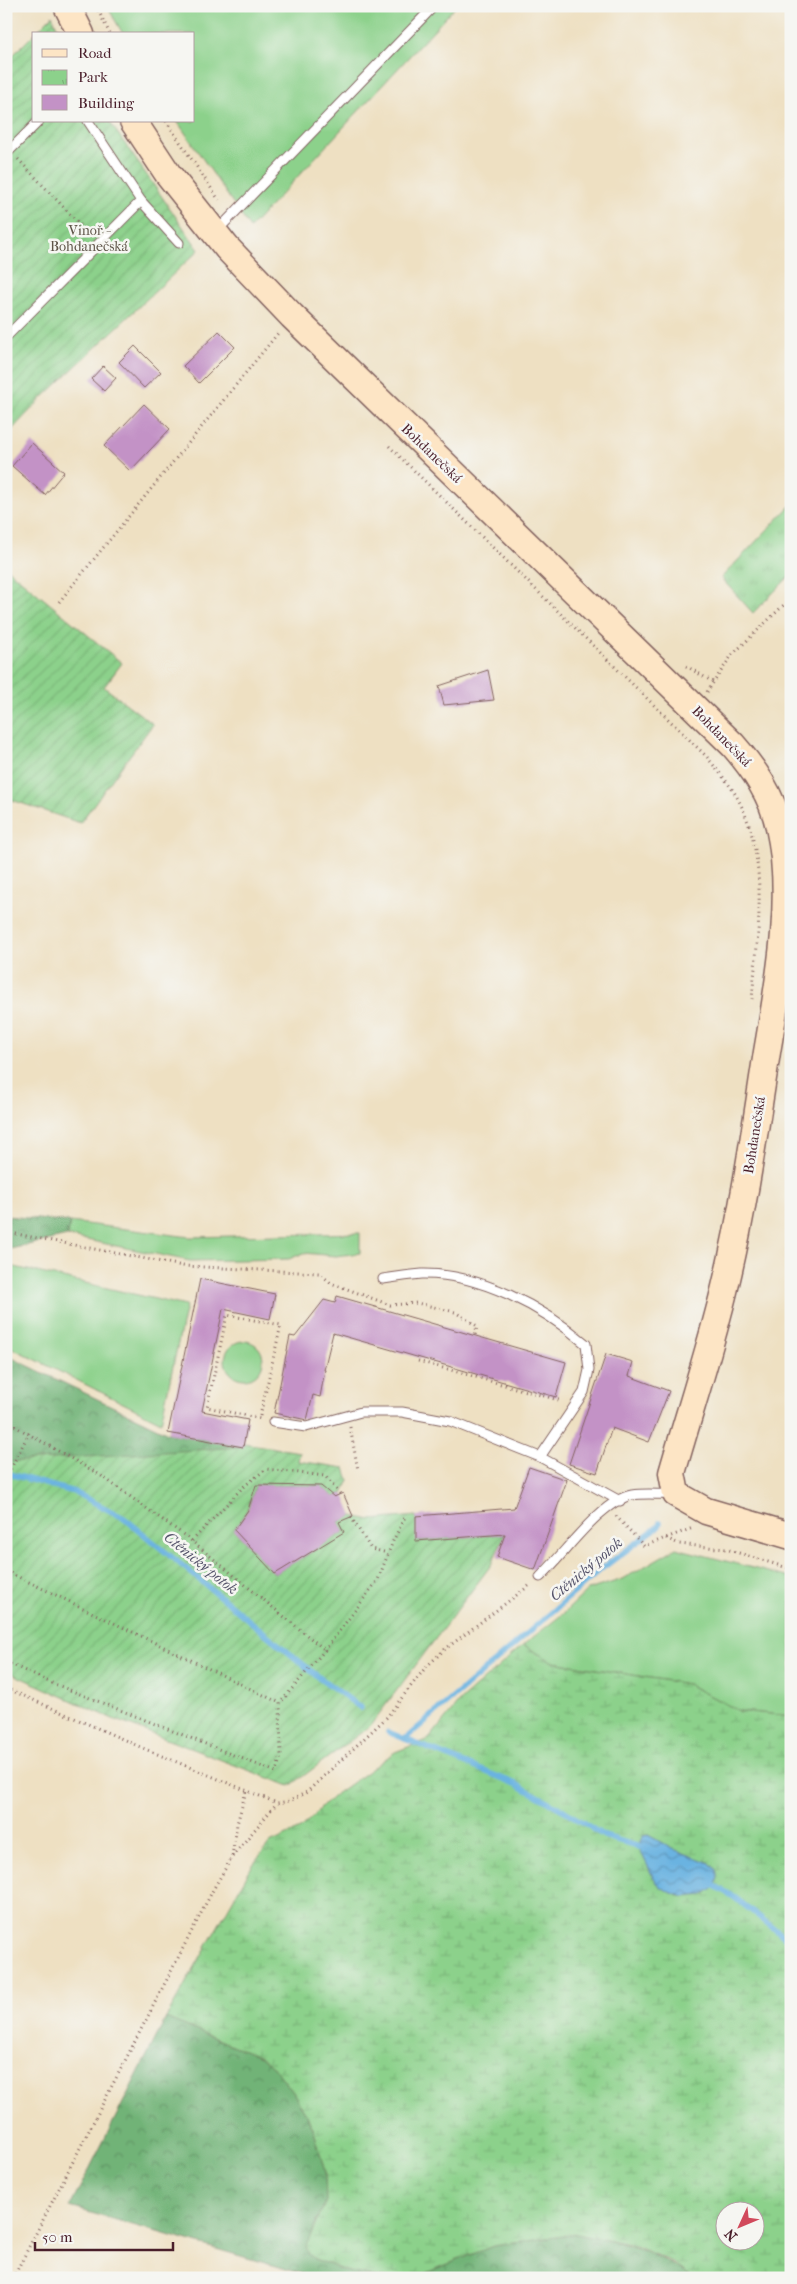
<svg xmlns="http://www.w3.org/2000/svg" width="797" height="2284" font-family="'IM FELL French Canon',serif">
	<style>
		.grass { fill: #8cd18b; stroke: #6b785b }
		.forest { fill: url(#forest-crowns); stroke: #5e6951 }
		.wetland { fill: url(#wetland-marsh); stroke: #6b785b; fill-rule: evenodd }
		.park { fill: url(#park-tufts); stroke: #6b785b }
		.garden { fill: url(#garden-furrows); stroke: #6b785b }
		.water { fill: url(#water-waves); stroke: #5a6986 }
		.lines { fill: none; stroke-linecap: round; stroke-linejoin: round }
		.stream { stroke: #6ab3e1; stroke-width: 5.5 }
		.building { fill: #c392c6 }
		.lane-casing { stroke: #836360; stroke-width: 11 }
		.secondary-casing { stroke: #836360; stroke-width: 29 }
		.path { stroke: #836360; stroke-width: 3; stroke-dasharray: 1 4; stroke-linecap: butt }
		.lane { stroke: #fff; stroke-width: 9 }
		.secondary { stroke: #fde5c5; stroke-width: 26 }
		.labels { text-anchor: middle; stroke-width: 5; stroke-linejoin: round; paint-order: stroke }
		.park-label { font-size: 14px; fill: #5e5448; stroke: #f6f6f2 }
		.street-label { font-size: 14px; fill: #4a1f2b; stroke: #f6f6f2 }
		.water-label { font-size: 15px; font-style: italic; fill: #55536b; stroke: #f6f6f2 }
	</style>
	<defs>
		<pattern id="forest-crowns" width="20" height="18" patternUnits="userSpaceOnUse" patternTransform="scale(1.25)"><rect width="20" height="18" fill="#71b377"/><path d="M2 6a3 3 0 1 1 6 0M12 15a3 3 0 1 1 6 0" fill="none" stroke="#5f9162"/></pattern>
		<pattern id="wetland-marsh" width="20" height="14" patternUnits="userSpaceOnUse" patternTransform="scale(1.25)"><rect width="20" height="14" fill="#8cd18b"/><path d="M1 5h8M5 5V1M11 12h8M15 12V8" fill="none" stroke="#7ab378"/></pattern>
		<pattern id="park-tufts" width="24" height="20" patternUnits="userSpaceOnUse" patternTransform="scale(1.25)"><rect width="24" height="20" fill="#8cd18b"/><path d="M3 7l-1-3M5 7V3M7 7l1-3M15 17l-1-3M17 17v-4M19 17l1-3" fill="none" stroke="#7ab378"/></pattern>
		<pattern id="garden-furrows" width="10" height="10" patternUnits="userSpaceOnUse" patternTransform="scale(1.25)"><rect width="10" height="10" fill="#8cd18b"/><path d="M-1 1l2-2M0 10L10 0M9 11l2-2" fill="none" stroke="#7ab378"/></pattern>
		<pattern id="water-waves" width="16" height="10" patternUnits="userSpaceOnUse" patternTransform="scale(1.25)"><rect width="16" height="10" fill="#6ab3e1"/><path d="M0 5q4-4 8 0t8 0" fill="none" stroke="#5991b7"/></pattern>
	</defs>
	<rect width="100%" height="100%" fill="#f6f6f2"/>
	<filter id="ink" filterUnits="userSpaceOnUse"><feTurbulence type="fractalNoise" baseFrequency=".02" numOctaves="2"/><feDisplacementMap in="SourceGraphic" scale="10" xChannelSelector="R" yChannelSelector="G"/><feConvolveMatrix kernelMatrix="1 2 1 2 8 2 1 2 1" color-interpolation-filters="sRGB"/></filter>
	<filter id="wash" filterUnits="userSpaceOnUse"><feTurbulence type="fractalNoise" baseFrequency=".0096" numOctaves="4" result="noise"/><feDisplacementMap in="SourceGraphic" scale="20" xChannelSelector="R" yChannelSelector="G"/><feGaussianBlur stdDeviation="1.12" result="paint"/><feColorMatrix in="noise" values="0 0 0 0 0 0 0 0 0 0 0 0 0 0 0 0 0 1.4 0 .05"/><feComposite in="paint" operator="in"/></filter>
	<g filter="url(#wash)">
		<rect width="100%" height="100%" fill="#eee0c2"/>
		<g class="grass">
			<path d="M107 6H456L250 228 177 121H194V34H123Z"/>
			<path d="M70 1222 190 1237 360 1233V1253L336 1256 304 1253 289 1259 190 1261 67 1236Z"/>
			<path d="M6 1265 186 1306 161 1422 6 1345Z"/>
			<circle cx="244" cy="1360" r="19"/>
			<path d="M676 1548 791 1578V1716L739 1711 687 1684 553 1662 523 1645 564 1613 588 1590 623 1579Z"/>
		</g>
		<g class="forest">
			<path d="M6 1216 70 1222 67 1236 6 1250Z"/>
			<path d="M6 1355 168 1433 243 1447 229 1493 184 1542 352 1602 6 1486Z"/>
			<path d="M166 2018 261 2057 277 2071 293 2092 313 2127 325 2172 326 2201 317 2222 315 2259 349 2272 380 2278H317L70 2207Z"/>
			<path d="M577 2234C624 2244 653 2249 693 2278H409L423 2274 493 2246Z"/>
		</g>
		<path class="wetland" d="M523 1645 553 1662 687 1684 739 1711 791 1716V2278H693L670 2261 634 2246 577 2234 493 2246 423 2274 409 2278H380L349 2272 315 2259 309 2254 306 2246 326 2201 325 2172 313 2127 293 2092 277 2071 261 2057 166 2018 252 1866 270 1843 300 1829 332 1797 395 1752 429 1739 460 1701ZM724 2212H754V2242H724Z"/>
		<path class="park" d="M791 505V575L753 613 721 578Z"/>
		<g class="garden">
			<path d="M52 15 60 34H34L52 16Z"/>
			<path d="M34 34V121H109L199 250 43 397 6 436V62Z"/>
			<path d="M6 568 122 663 104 687 153 724 80 823 6 798Z"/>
			<path d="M244 1443 300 1452 298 1461 345 1468 349 1480 343 1493 334 1497 321 1486 256 1485 247 1510 234 1530 275 1574 344 1532 339 1522 353 1516 371 1520 416 1516 417 1541 505 1534 491 1565 370 1726 290 1786 113 1719 6 1671V1462L242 1447Z"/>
		</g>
		<path class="water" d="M648 1835 673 1849 710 1863 716 1870 718 1877 716 1886 703 1895 684 1897 669 1892 660 1886 654 1879 640 1850V1841L643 1836Z"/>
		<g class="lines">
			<g class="stream">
				<path d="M6 1473 74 1492 124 1518 316 1675 361 1708"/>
				<path d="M388 1732 405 1739 604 1567 659 1526 660 1522"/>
				<path d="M405 1739 516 1784 565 1811 604 1836 646 1849"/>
				<path d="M710 1883 734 1897 791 1942"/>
			</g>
		</g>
		<g id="blocks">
			<g class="building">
				<path d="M219 331 235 347 199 383 183 366Z"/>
				<path d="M135 346 161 372 144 388 119 362Z"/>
				<path d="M103 366 116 378 104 391 91 379Z"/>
				<path d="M144 404 170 429 130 471 104 446Z"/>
				<path d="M32 443 64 472 45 495 12 466Z"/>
				<path d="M488 670 494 700 444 705 439 686Z"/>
				<path d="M200 1279 275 1294 270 1319 223 1309 202 1411 248 1420 243 1447 168 1433Z"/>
				<path d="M337 1296 566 1362 556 1397 333 1333 324 1370H325L320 1397 313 1395 307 1420 274 1413 290 1336 295 1337 324 1300 335 1303Z"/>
				<path d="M606 1354 633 1362 629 1376 669 1391 649 1442 612 1428 597 1473 569 1464Z"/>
				<path d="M529 1467 567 1480 535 1570 497 1557 505 1534 416 1541V1516L514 1508Z"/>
				<path d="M256 1485 321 1486 334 1497 343 1493 353 1516 339 1522 344 1532 275 1574 234 1530 248 1510Z"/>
			</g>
		</g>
	</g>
	<g filter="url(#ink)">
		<use href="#blocks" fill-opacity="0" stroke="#836360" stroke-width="1"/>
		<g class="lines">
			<defs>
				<g id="lane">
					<path d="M88 121 141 201 179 243"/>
					<path d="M6 154 39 121"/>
					<path d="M217 231 434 6"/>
					<path d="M6 337 141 201"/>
					<path d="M383 1279C396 1277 409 1275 422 1274 479 1273 543 1307 586 1344L589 1370 584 1392 540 1457"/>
					<path d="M273 1422 306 1427 361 1412H402L450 1421 540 1457 620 1501"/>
					<path d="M540 1577C563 1556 600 1501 632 1495 645 1493 661 1495 674 1494"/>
				</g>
				<g id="secondary">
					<path d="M67 6 81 34"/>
					<path d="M133 121 168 174 227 248 292 316 733 745C754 769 772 795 779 827 795 898 779 981 767 1052 755 1129 744 1207 726 1283 711 1347 690 1410 672 1473L676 1494 706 1511 791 1536"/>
				</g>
			</defs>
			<use href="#lane" class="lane-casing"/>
			<use href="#secondary" class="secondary-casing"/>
			<g class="path">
				<path d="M96 6 110 34"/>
				<path d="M166 121 219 200"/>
				<path d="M18 159 89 234"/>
				<path d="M389 446 707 757C717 770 729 783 737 797 770 858 758 932 752 999"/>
				<path d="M59 602 279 332"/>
				<path d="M686 666 713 682"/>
				<path d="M707 692 732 655 791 598"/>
				<path d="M6 1232 183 1266 319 1273 331 1283 390 1305 417 1303 455 1312 477 1326 475 1335"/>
				<path d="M418 1361 562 1401"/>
				<path d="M260 1416 281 1325 227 1315 207 1407 261 1419"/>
				<path d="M6 1421 100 1475 188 1538 325 1650"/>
				<path d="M350 1427 358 1470"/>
				<path d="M6 1478 29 1433"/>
				<path d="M616 1516 644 1546 693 1528"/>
				<path d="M351 1517 371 1549 388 1553"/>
				<path d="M666 1538 679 1544 726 1549 791 1569"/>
				<path d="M192 1541 243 1487 266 1469 325 1476 340 1494"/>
				<path d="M6 1571 280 1703"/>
				<path d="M6 1662 47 1681 276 1772 281 1756 280 1703 325 1650 378 1580 393 1541 405 1517"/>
				<path d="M6 1688 145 1749 277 1803 290 1801 307 1792 386 1718 426 1667 444 1650 530 1585"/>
				<path d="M232 1856 237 1824 246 1791"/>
				<path d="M13 2278 214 1888 232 1857 277 1803"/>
			</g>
			<use href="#lane" class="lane"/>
			<use href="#secondary" class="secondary"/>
		</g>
	</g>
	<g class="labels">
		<g class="park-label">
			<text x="89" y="235">Vinoř -<tspan x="89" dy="16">Bohdanečská</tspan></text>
		</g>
		<g class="street-label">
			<text transform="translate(432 453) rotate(44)" y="5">Bohdanečská</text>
			<text transform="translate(722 736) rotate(46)" y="5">Bohdanečská</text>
			<text transform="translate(754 1135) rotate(-81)" y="5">Bohdanečská</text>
		</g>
		<g class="water-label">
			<text transform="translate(201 1563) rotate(39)" y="5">Ctěnický potok</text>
			<text transform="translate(586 1569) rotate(-40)" y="5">Ctěnický potok</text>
		</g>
	</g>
	<rect width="797" height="2284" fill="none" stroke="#f6f6f2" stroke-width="25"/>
	<rect x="32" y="32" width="162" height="90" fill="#f6f6f2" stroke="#b1a0a2"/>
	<rect x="42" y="49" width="25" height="8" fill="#fde5c5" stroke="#b1a0a2"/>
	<text x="78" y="58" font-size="15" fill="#4a1f2b">Road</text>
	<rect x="42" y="70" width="25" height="15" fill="url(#park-tufts)" stroke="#b1a0a2"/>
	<text x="78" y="82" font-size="15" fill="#4a1f2b">Park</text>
	<rect x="42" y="95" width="25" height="15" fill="#c392c6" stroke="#b1a0a2"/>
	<text x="78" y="108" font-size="15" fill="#4a1f2b">Building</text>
	<g transform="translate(740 2226) rotate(226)"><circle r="24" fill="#f6f6f2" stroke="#b1a0a2"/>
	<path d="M0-4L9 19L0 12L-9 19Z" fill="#d1495b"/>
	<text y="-8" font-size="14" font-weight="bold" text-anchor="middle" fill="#4a1f2b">N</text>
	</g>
	<path d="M35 2242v8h138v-8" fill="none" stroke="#4a1f2b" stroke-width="2.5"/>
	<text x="42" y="2242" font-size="15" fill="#4a1f2b" stroke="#f6f6f2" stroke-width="4" paint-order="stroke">50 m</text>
</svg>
